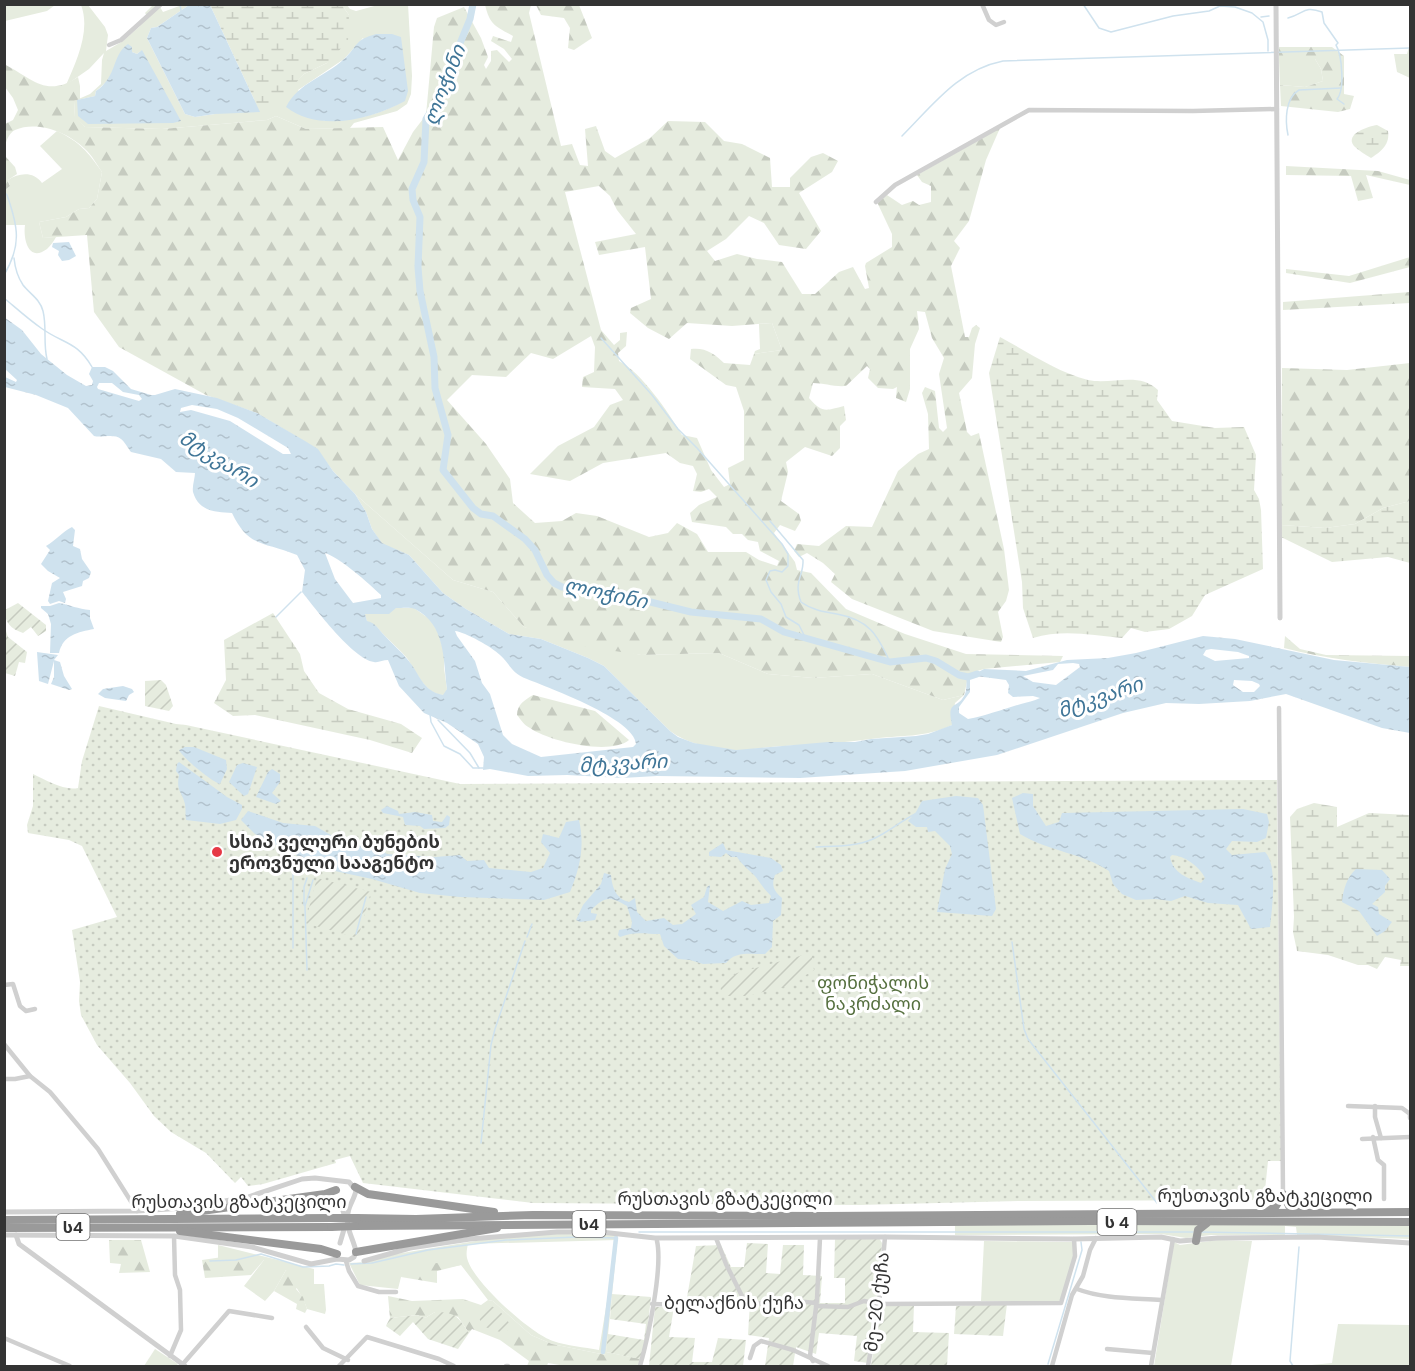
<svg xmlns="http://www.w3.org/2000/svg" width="1415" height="1371" font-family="'DM Sans','Noto Sans Georgian',sans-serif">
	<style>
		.grass { fill: #e6ecdf; fill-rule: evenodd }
		.forest { fill: url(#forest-firs); fill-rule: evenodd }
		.wetland { fill: url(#wetland-marsh) }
		.park { fill: url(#park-dots) }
		.garden { fill: url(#garden-furrows) }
		.water { fill: url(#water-ripples); fill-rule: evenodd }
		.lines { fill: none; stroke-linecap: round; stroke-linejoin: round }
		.stream { stroke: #cfe2ee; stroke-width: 1.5 }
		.canal { stroke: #cfe2ee; stroke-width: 4.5 }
		.river { stroke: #cfe2ee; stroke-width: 7 }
		.minor { stroke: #d0d0d0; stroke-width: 4.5 }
		.tertiary { stroke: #d0d0d0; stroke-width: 5 }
		.motorway { stroke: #9a9a9a; stroke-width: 8 }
		.motorway-bridge { stroke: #9a9a9a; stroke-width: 8 }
		.poi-dot { fill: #e63946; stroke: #fff; stroke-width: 2 }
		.labels { text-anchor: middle; stroke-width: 6; stroke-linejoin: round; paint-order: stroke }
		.shield { fill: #fff; stroke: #707070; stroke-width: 1.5 }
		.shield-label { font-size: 16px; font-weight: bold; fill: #333 }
		.poi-label { font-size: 18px; font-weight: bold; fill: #333; stroke: #fff; text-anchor: start }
		.park-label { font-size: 18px; fill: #56703f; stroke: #fff }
		.street-label { font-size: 18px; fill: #333; stroke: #fff }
		.water-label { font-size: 20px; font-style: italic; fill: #3f7597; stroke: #fff }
	</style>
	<defs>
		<pattern id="forest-firs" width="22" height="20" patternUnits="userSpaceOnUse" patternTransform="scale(1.5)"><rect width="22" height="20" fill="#e6ecdf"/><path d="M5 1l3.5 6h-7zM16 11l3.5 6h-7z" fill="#c6cbc0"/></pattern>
		<pattern id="wetland-marsh" width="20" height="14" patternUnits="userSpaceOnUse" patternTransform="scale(1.5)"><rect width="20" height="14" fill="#e6ecdf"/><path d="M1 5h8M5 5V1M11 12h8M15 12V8" fill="none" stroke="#c6cbc0"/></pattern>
		<pattern id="park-dots" width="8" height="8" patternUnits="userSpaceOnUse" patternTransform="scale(1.5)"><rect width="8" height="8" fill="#e6ecdf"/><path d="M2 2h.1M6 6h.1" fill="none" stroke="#c6cbc0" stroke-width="1.8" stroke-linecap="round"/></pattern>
		<pattern id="garden-furrows" width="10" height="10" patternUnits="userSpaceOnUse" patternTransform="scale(1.5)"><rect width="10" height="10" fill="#e6ecdf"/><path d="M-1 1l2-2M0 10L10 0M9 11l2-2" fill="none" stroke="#c6cbc0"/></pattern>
		<pattern id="water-ripples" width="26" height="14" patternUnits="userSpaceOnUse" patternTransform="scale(1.5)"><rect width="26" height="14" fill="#cfe2ee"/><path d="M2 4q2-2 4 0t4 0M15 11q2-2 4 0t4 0" fill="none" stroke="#b2c2cd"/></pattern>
	</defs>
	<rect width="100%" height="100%" fill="#fff"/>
	<g class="grass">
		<path d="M408 4 412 76 411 94 407 104 397 111 354 123 350 128 306 129 276 116 267 120 162 129 85 127 75 118 74 101 90 94 101 84 102 60 104 53 89 69 66 85C76 62 91 31 81 5H88L105 27 108 35 106 51 123 41 139 27 148 17 145 13 153 5H164L160 7 163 12 182 5H189L157 27 151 28 147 38 185 114 195 117 215 114 293 85 304 74 327 63 349 15 342 5H347L350 9 356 11 378 5ZM363 38 405 100C378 116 354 120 324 121L298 90 344 59ZM142 50 78 116V100L95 96 96 91 110 79 114 70 132 52 137 54Z"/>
		<path d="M4 5 5 4 55 5 47 11 5 21Z"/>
		<path d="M1410 43V78L1397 72 1394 54H1407Z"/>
		<path d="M1279 59H1315L1321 69 1323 81 1305 87 1280 85Z"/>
		<path d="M57 131C80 142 88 152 102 172L97 199 89 208 79 209 66 217 39 222 43 238 56 237C54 241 50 246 47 249 28 263 23 238 25 225H5V190L10 186 8 180C19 173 33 171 42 183L62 169 40 146Z"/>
		<path d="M772 323 782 350 754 354 755 351 760 349 759 324Z"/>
		<path d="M355 494 453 580 493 592 524 627 641 655 719 653 768 674 813 678 872 674 943 700 964 695 955 703 952 725C926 738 899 735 871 739 843 743 814 744 785 746 768 746 751 751 735 750 713 749 687 744 670 731L604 666 588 658 541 639 509 634 466 609 443 593 409 555 382 544 372 529 366 512Z"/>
		<path d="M396 608H414L431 620 438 632 444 652V668L447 689 445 695C424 696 416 669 406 657 399 649 392 643 385 636 379 630 376 624 367 622L365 614Z"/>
		<path d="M1085 1223 1410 1225V1239L1297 1235 1296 1227 1285 1226V1235H1211L1186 1238 1161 1234 955 1235V1225Z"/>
		<path d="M555 1234 618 1235 606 1355 552 1344 531 1335 493 1301 488 1300 461 1265 401 1277 398 1289 360 1285 349 1263 367 1262 396 1254 494 1238ZM617 1240 599 1350C584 1347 567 1346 553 1341 531 1334 472 1281 467 1258 466 1254 467 1248 468 1244Z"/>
		<path d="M1218 1240 1252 1241 1231 1366H1154L1174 1242 1180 1245Z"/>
		<path d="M984 1241 1073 1242 1074 1254 1062 1299 1057 1302 981 1301Z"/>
		<path d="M218 1245 314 1269V1284H324L326 1310 325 1314 307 1309C303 1295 293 1284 286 1270L274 1291 265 1301 244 1286 264 1260 218 1259Z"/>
		<path d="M1338 1324 1410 1325 1409 1366H1301L1332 1363Z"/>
		<path d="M155 1349 178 1364 176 1366H144Z"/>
	</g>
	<g class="forest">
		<path d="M485 5H531L529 13 561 146 572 144 580 165 588 166 585 129 596 126 605 151 615 158 650 138 668 121 705 122 724 141 742 144 770 158 772 187H790V178L811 157 823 153 838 161 832 172 799 193 821 231 806 249 779 245 764 223 749 216 726 239 707 251 715 261 737 254 757 259 782 262 802 294H815L839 272 853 267 865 289 869 288 865 266 866 263 892 247V234L877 202 887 195 902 205 913 201 919 205 931 202V186L922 182 917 175 1000 128 986 160 969 221 954 241 960 248 951 266 965 337H969L972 328 976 325 980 328 975 344 972 378 959 393 967 432 971 436 979 433 1004 549 1009 590 1006 601 998 612 1003 637 1001 642 933 631 852 599 831 582 835 574 823 563 807 553 799 557 794 551 797 544 819 546 846 526 872 527 898 471 918 454 929 449 928 414 922 393 925 387 935 391 939 428 943 432 947 428 939 374 944 358 932 338 925 312 917 311 919 329 910 349V389L906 402 896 398 897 387 893 389 878 388 868 378 870 369 867 366 846 386C834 387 824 383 813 383L809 398C822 413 825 411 844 406L846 420 840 426V448L832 456 805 447 786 462 788 472 781 501 799 514 801 521 795 531 780 525 774 533 795 562 797 570 811 573 846 609 905 634 966 654 1063 656 1060 662 984 669C964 674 969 678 964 695L943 700 872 674 813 678 768 674 719 653 641 655 575 645 524 627 493 592 453 580 355 494 333 471 317 449 257 413 206 395 119 347 94 312 87 235 43 238 39 222 66 217 79 209 89 208 97 199 102 172C97 165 92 155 85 149 69 133 38 120 15 130 9 133 7 140 5 145V124L13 120 18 110 13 98 5 87 4 64C33 79 46 98 78 77L80 86V99L74 101 75 117 85 127 162 129 267 120 276 116 306 129 383 127 398 160 413 132 426 115 434 27 437 18 464 7 481 38 488 57 484 65 486 69 491 61V51L497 50 509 62 512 59 504 49 491 41 493 36 511 42 513 36C495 26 490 25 485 5ZM599 186 610 196 617 210 636 234 595 242 599 255 645 247 651 299 631 308 630 313 648 328 669 339 687 323 732 326 772 323 782 350 754 354 750 365 724 363C715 354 705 347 691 349L690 359 726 385 736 387 744 411V460L728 468 730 484 724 487 711 470 697 438 682 435C669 413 641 372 619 361L618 353 626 346 627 332 620 333V340L614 345 601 330 565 192ZM591 336 595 347 594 372 583 377 582 387 615 389 623 400 610 405 594 427 558 446 530 474 570 481 603 463 666 453 680 463 693 466 697 474 693 491 701 492 709 489 717 497 699 505 690 513 692 522 726 527 733 534H742L748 540 758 542 760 551 779 561 777 566 759 560 746 552H708L697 534 677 523 668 533 649 537 597 516 576 513 562 521 535 523 513 503 510 479 486 444 447 400 472 375 506 377 531 353 553 359Z"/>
		<path d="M536 5H579L592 38 574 50 568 48 570 28 564 18 541 15Z"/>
		<path d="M1279 47H1332L1344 56V94L1354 96 1350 109 1338 112 1281 106 1280 85 1305 87 1323 81 1321 69 1315 59H1279Z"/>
		<path d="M5 156 15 167 17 174 8 180 10 186 5 190Z"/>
		<path d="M1286 166 1378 171 1410 180V185L1366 175 1373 198 1358 201 1351 176 1286 175Z"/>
		<path d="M1410 257V267L1350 283 1286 273V269L1349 276Z"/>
		<path d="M1410 292V303L1283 310V302Z"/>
		<path d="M1410 363V501L1383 508 1355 524 1325 528 1281 525 1282 368 1347 370Z"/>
		<path d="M1285 636 1300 649 1326 655 1410 656V667C1368 663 1325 659 1284 648Z"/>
		<path d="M533 695 595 711 629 740C610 756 548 741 530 728 524 725 521 720 517 715 517 704 525 700 533 695Z"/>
		<path d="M109 1240H141L150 1272 119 1273 121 1264 110 1263Z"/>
		<path d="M243 1254 264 1260 251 1275 205 1278 202 1260Z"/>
		<path d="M437 1263 461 1265 437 1271V1283L401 1277 422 1265Z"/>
		<path d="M286 1270 303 1280 296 1289 303 1297 307 1309 305 1313 296 1309 297 1304 274 1291Z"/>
		<path d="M388 1296 412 1301 463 1299 481 1305 488 1300 493 1301 531 1335 552 1344 606 1355V1352L641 1359 638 1366H565L548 1363 547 1366H527L529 1361 500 1340 472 1329 469 1333 458 1317 435 1312 425 1318 417 1315 390 1318Z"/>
	</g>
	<g class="wetland">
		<path d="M210 5H342L349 15 348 41 327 63 304 74 270 111 260 112Z"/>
		<path d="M1377 125 1388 131C1390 144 1382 151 1371 158 1366 155 1358 150 1354 146 1344 134 1369 126 1377 125Z"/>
		<path d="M1000 337C1028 352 1057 372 1088 380 1112 385 1139 371 1158 390L1157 400 1172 421 1215 428 1244 427 1256 455 1254 490 1259 499 1261 510 1263 569 1205 595 1192 616 1169 629 1145 632 1131 628 1122 638C1092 635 1062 629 1033 638L1023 608 1022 582 989 373Z"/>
		<path d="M1410 501V563L1388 557 1332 562 1281 537V525L1325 528 1355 524 1383 508Z"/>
		<path d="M273 613 300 654 304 671 319 693 348 709 401 724 422 738 412 753 370 740 255 715 233 716 214 703 226 680 224 640Z"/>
		<path d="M1314 803 1337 807V827L1369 813 1410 815V966H1400L1401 960 1385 957 1377 969 1368 965H1358L1328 955 1297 951 1293 932 1294 917 1290 817 1297 809Z"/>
	</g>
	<path class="park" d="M99 706 176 724 186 725 460 784 1277 780 1281 1161H1268L1264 1200 1021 1201 859 1205 533 1203 363 1183 350 1156 335 1160 336 1163 263 1184 248 1186 241 1177 235 1183 206 1153 171 1132 154 1116 130 1083 97 1045 81 1015 79 1001 80 982 72 930 117 917 82 846 69 840 28 833 27 825 33 806V774C46 780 64 791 78 788L82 761Z"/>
	<g class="garden">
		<path d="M18 603 46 625V631L38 636 31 627 23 633C11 629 4 622 5 610Z"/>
		<path d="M4 625 8 637 27 652 25 663 19 662 15 676 5 673Z"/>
		<path d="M161 680 166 685 173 706 169 711 145 706V681Z"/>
		<path d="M317 878 371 892 358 938 305 923Z"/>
		<path d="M811 953 814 970 788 986 746 996H722L720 985 737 973Z"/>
		<path d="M879 1238 882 1243 878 1306 868 1363 854 1361 857 1336 819 1333 816 1354 796 1347 793 1366H765L769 1338 748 1335 750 1302 686 1303 696 1246 721 1245 731 1267H744L747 1243 768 1244 766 1273 780 1274 783 1245H804L803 1275 822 1276 820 1303H845V1278H834L835 1239Z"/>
		<path d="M612 1294 651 1297 644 1360 606 1352 608 1334 644 1340 646 1324 610 1319Z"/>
		<path d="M1007 1304 1003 1336 954 1334 956 1306Z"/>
		<path d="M486 1305C498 1306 503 1315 510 1324L509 1330 503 1333 482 1326C478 1316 478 1312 486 1305Z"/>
		<path d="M880 1305H914L913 1332 949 1333 947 1366H871Z"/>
		<path d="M655 1307H674L669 1337 695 1338 692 1362H712L718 1338 746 1340 743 1366H649Z"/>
		<path d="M435 1312C456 1312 458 1317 469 1333L458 1349 428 1339 413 1322 400 1336 386 1326 390 1318 417 1315 425 1318Z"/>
	</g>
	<g class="water">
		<path d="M189 5H210L260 112 215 114 195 117 185 114 147 38 151 28 157 27Z"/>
		<path d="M376 34H392L401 37 408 91 405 101C372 119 319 133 286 107 299 82 325 77 344 59 358 46 354 40 376 34Z"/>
		<path d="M128 44 132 47V52L137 54 142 50 181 121 173 123 88 124 78 116 77 100 95 96 96 91C118 76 111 56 128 44Z"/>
		<path d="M69 242 76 256 69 260 62 261 58 255 59 251 52 247 53 243Z"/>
		<path d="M4 317 22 330 41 354 67 375 86 386 92 385 93 381 89 374 92 367H105L113 371 131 389 151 395H155L175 389 217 398 257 413 305 441 318 449 333 471 355 494 366 512 372 529 382 543 409 555 443 593 466 609 509 634 541 639 588 658 604 666 670 731 678 737 694 743 736 750 828 742H855L871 739 916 736 928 734 952 725C946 699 958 710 965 694 967 690 966 682 967 678L984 669 1026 671 1067 660 1108 658 1136 653 1203 636 1235 639 1334 660 1410 667V733L1382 728 1286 694 1250 701 1199 704 1166 703 1123 713 997 755 905 771 800 778 657 776 622 778 567 775 528 776 490 769 483 770 484 757 478 744 447 723 424 713 399 686 388 660C383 660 378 663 374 662 353 659 315 608 302 592L305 570 297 555C265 541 249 549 232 513 216 512 199 512 193 492 192 486 195 478 195 473L176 472 161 459 131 452C128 448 124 441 121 439 114 433 102 438 94 436L68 408 36 395 5 387V377L16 382 17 380 5 369ZM99 383H112L123 392 139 395 142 399 139 401 98 389 97 387ZM192 405 217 409 238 418 288 448 291 454H283L230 421 191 410 180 412 181 408ZM325 553C342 559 367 582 381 595V598L353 603 335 579ZM396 608C402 608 411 607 415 609 446 625 443 659 447 689L443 695C422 691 420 674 408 660 401 651 392 644 385 636 379 630 376 623 367 621L365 614H389ZM455 631C465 632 492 647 500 655 511 665 511 673 527 679 549 688 635 719 636 744L633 747 541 757 512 744 503 735 490 694 482 683 475 661 457 636ZM1211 649 1238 652 1249 656V658L1215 661 1203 655 1206 650ZM1073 663 1079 664 1080 667 1056 685 1033 682 1023 676 1053 670 1058 664ZM976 676 1006 680 1009 685 1008 693 1013 697 1033 696 1040 698C1034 701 1027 702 1021 704 1003 709 986 716 968 719L959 713V707L970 692V679ZM1234 680 1252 681 1259 684 1260 686 1254 692H1243L1233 685Z"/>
		<path d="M72 527 75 530 73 546 80 549 82 559 91 572 89 578 83 581 82 586 63 592 66 599 65 603 59 601 50 604 48 601 52 583 60 578 48 571 41 564 50 550 46 546C56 540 62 532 72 527Z"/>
		<path d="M59 603C70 605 78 609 90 610V618L94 629C78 632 63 635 59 653H50L51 624 48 614 41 608V606H50Z"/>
		<path d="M37 652 58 655 54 660 60 662 64 676 72 689 69 690 51 684 54 677V661L48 684 39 681Z"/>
		<path d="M123 686 132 689 134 692 129 695 126 701 105 698 98 694 103 689Z"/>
		<path d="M185 747H194L226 760 227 769 220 784C212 782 183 758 179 750Z"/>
		<path d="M179 762 227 797 242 805V809L236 820 220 824 186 820C185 815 186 809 185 804 182 791 176 792 179 775L176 771 177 764Z"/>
		<path d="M243 763 257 767 248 794 244 796 229 782 237 765Z"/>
		<path d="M272 769 280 774V782L272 793 281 801 276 804 256 797 268 772Z"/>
		<path d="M1023 793 1033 794V806L1046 826 1059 822 1062 813 1243 809 1267 814 1269 822 1266 838 1257 842 1232 841 1226 849 1232 855 1265 852C1278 865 1272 909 1270 927L1251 929 1238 905 1208 903 1185 896 1171 901 1155 899 1136 900 1122 894 1113 884 1109 871C1082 853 1048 851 1020 834L1012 798ZM1172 855C1185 856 1199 866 1205 878L1201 883C1187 878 1173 873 1170 857Z"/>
		<path d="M956 796 978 798 983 805 996 909 992 916 937 912 945 869 952 854 950 846 935 831 928 832 927 827H916L908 821 916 812 922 801Z"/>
		<path d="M387 806 398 811 399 814 415 812 432 815 433 821 442 822 447 815 450 817 449 825 445 828 424 829 420 826 405 825 403 817 383 813 381 810Z"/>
		<path d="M248 811 283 823 315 826 343 842 358 841 379 848 387 854 435 857 460 855 467 861 484 860 489 868 531 872 543 868 550 853 541 842 543 834 559 838 566 822 579 820C585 846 580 868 570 892L544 900 460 897 420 893 372 879 321 868 255 834 241 820Z"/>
		<path d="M723 843 726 850 771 858 781 865 783 871 775 875C771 886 774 891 782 898L781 915 773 921 772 947 765 954C750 954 735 951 726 963L703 964 690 960 678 959 664 946 660 934C645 934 635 931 620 937L618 935 619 930 631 928 632 922 627 906C610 896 605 896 591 910V913L597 914 595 920 580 922 576 920 583 905 601 884 604 873 611 875C612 887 616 899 629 902L635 898 637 912 646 921 664 918 673 925 682 924 696 914 691 905 704 897 707 887 710 885 708 902 723 911 742 901 751 905 769 903 771 896C766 891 762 886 758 880 752 871 743 867 737 857H731L726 853 721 857 709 856V852Z"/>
		<path d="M1356 869 1382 870 1390 879 1385 886V892L1372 904 1378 907 1379 914 1392 922 1385 931 1377 936 1359 911 1342 902C1343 890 1347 877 1356 869Z"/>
	</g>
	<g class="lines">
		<g class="stream">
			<path d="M180 4 181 11"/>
			<path d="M1083 4 1099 28 1111 32 1173 16 1209 11 1220 6 1235 7 1252 13 1263 22 1268 40V51"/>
			<path d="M1261 17 1269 16"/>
			<path d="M1288 18C1304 14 1304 5 1322 12L1324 23 1338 43 1336 45C1342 55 1345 90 1337 99L1344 104"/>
			<path d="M1288 135C1285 121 1285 98 1299 90L1341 88"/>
			<path d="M902 136C933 105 958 70 1003 61L1410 48"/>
			<path d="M4 192 7 195C18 226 22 245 4 275"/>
			<path d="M14 258C15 268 17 276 23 285 30 294 40 299 43 311 47 327 43 343 47 359"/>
			<path d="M4 298C16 308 28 319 41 328 63 344 77 341 92 367"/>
			<path d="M601 338 652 395 678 429 697 448 782 544 788 554V566L782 572 775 570 770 571 766 580 771 592 781 604 786 617 799 625 805 637"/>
			<path d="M770 521 803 560C804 576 793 581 801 602 812 610 824 612 837 614 869 620 877 634 890 662"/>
			<path d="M276 617 301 592"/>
			<path d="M430 714 431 722 444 746 460 754 473 768H483"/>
			<path d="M438 720 470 753 479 768"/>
			<path d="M816 847C835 846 855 847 873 839 887 833 901 821 915 814"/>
			<path d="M293 871V948"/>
			<path d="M304 905V887L307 878"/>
			<path d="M356 934 366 897"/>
			<path d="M527 937 532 924"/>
			<path d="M1012 942 1024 1029 1028 1039 1157 1203"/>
			<path d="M307 970 305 906 313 880"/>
			<path d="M481 1143 491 1045 495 1029 525 941"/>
			<path d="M639 1232H1193"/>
			<path d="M1201 1232 1410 1236"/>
			<path d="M582 1237 616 1238"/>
			<path d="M210 1261 236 1260 261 1254 303 1267 329 1266 336 1264 344 1265"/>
			<path d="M351 1264 372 1263 428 1250 506 1240 577 1237"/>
			<path d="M1048 1364 1082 1250 1081 1242"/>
			<path d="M1293 1366 1290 1361 1299 1247"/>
		</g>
		<path class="canal" d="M603 1352 616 1238"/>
		<path class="river" d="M473 4 470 19 454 58 450 80 426 119 424 162 412 189 413 200 420 217 418 267 420 291 434 357 435 388 448 435 443 470 473 508 481 514 493 516 525 539 535 550 547 575 554 583 562 587 587 589 614 598 630 597 691 612 761 619 784 632 890 662 926 658 936 661 959 675 968 677 977 674"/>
		<g class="minor">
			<path d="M982 4 989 20 996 25 1004 22"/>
			<path d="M109 45 121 40 161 4"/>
			<path d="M876 202 895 185 1029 110 1193 111 1277 109"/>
			<path d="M1279 708 1283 1194"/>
			<path d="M4 985 13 984 20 1006 26 1011 35 1009"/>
			<path d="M4 1044 30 1076 50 1092 98 1149 137 1211"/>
			<path d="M4 1079H15L30 1076"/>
			<path d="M1348 1106 1402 1108 1410 1114V1118"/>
			<path d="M1375 1106V1117L1381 1138"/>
			<path d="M1373 1137 1378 1160 1384 1165V1199"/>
			<path d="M1362 1139 1410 1137"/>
			<path d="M716 1238 726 1264 746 1304"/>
			<path d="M346 1261 349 1271 358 1286 379 1292H396"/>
			<path d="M1077 1289C1103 1299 1133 1298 1161 1300"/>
			<path d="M652 1304 720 1306 795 1301 816 1303"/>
			<path d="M816 1306 848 1307 864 1301 879 1304 1061 1303 1075 1256 1074 1239"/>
			<path d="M306 1327 323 1348 348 1360"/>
			<path d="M4 1338 70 1366"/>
			<path d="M1107 1349 1153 1353"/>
			<path d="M170 1356 181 1330 180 1290 175 1275 174 1236"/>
			<path d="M750 1358 754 1346 761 1341 793 1350 828 1366"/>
			<path d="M813 1361 810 1356 817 1299 820 1238"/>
			<path d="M182 1365 229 1311 272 1318"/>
			<path d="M339 1366 367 1337 439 1359 454 1366"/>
			<path d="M506 1366H508"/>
			<path d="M640 1366C648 1338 663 1268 657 1241"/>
			<path d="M868 1366 879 1304 885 1237"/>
			<path d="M1052 1366 1072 1295 1083 1276 1090 1250 1096 1238"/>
			<path d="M1151 1366 1173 1239"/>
		</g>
		<g class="tertiary">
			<path d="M1276 4 1280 618"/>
			<path d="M339 1199 345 1217"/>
			<path d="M4 1212 137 1211 184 1208 248 1197 302 1179 315 1178 349 1182 356 1190C355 1198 349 1205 348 1213 345 1229 354 1239 356 1252L354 1257 349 1260 337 1259 311 1264 252 1247 174 1236 4 1235"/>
			<path d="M16 1235 19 1244 185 1366"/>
			<path d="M340 1243 345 1226"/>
			<path d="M364 1261 410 1248 470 1239 557 1232H601L655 1238 885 1237 1074 1239 1161 1237 1180 1241 1218 1238 1317 1237 1410 1243"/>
		</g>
		<g class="motorway">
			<path d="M355 1187 368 1194 494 1212"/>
			<path d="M1267 1212 1276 1206 1283 1194 1289 1206 1298 1212"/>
			<path d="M180 1214 325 1194 336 1190"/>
			<path d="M357 1218 416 1219 533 1215 824 1216 1410 1212"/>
			<path d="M4 1220 332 1218"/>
			<path d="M355 1226 1091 1221 1410 1222"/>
			<path d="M4 1228 331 1227"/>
			<path d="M180 1231 321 1249 337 1254"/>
			<path d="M1196 1241 1198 1230 1207 1223"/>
			<path d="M356 1252 497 1228"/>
		</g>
		<g class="motorway-bridge">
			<path d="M332 1218H357"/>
			<path d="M331 1227 355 1226"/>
		</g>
	</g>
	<circle class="poi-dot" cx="217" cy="852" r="6"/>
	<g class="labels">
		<g class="shield">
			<rect x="1097.5" y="1209" width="39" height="26" rx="4.5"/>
			<rect x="572.5" y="1211" width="33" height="26" rx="4.5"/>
			<rect x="56.5" y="1214" width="33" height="26" rx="4.5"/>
		</g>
		<g class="shield-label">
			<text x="1117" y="1228">ს 4</text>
			<text x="589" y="1230">ს4</text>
			<text x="73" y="1233">ს4</text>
		</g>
		<g class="poi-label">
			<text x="229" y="848">სსიპ ველური ბუნების<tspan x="229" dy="21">ეროვნული სააგენტო</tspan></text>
		</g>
		<g class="park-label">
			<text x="873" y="989">ფონიჭალის<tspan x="873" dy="21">ნაკრძალი</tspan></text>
		</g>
		<g class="street-label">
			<text x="1265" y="1202">რუსთავის გზატკეცილი</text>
			<text x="725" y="1205">რუსთავის გზატკეცილი</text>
			<text x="239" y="1208">რუსთავის გზატკეცილი</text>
			<text transform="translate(877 1302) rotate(-83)" y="6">მე-20 ქუჩა</text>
			<text x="734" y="1309">ბელაქნის ქუჩა</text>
		</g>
		<g class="water-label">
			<text transform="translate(444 85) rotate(-69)" y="7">ლოჭინი</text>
			<text transform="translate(219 459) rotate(32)" y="7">მტკვარი</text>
			<text transform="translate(606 593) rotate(12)" y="7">ლოჭინი</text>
			<text transform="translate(1100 697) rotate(-19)" y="7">მტკვარი</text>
			<text transform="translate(623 763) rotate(-3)" y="7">მტკვარი</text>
		</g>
	</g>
	<rect width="1415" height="1371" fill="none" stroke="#333333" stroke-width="12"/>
</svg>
